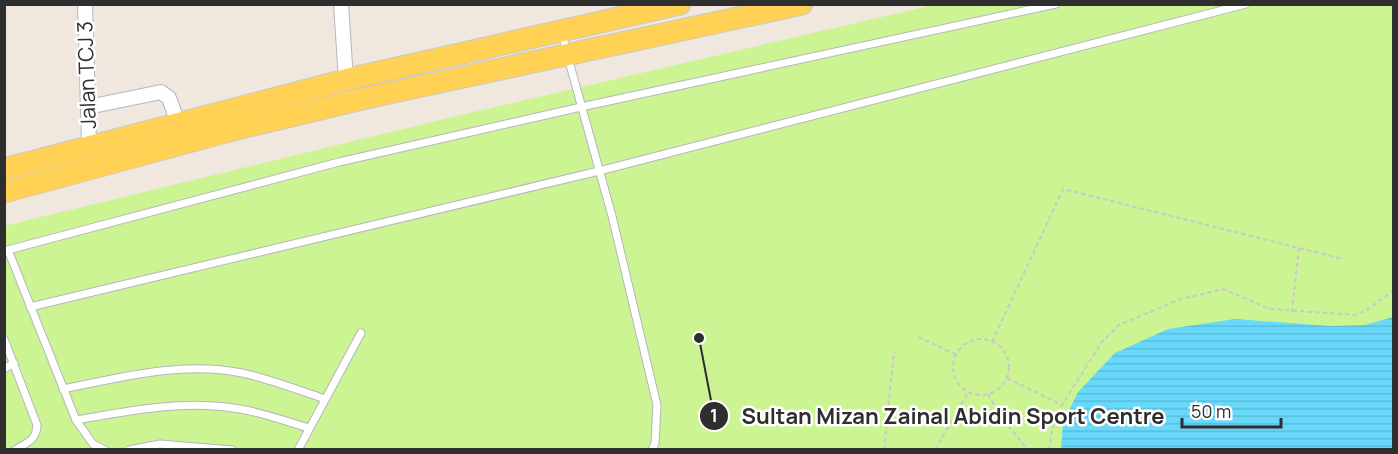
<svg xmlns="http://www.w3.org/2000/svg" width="1398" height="454" font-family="Manrope,sans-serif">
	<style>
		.pitch { fill: #cdf492 }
		.water { fill: url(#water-rules) }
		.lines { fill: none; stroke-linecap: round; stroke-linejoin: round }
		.lane-casing { stroke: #b3b6c2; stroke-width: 9 }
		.street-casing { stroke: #b3b6c2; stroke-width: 16 }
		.primary-casing { stroke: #c9c9c9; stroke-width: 23 }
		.path { stroke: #c9c9c9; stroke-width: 2; stroke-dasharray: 4.5 3; stroke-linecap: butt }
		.lane { stroke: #fff; stroke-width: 7 }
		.street { stroke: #fff; stroke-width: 14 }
		.primary { stroke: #ffd255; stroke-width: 21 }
		.labels { text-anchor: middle; stroke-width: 5; stroke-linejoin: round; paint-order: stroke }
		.street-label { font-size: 21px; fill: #2e2e2e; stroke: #fff }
		.leader { fill: none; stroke: #2e2e2e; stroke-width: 2 }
		.callout-dot { fill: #2e2e2e; stroke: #fff; stroke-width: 2 }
		.mark-label { font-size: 18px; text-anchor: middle; font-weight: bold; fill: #fff }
		.callout-label { font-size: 22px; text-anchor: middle; font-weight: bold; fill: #2e2e2e; stroke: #fff; stroke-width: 5; stroke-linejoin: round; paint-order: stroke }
	</style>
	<defs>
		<pattern id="water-rules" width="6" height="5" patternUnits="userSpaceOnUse" patternTransform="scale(1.5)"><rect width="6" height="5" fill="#69d9fb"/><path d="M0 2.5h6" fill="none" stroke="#5bbbd7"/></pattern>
	</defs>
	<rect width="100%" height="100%" fill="#f0e8df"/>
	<path class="pitch" d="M933 5H1393V449H5L4 226 444 119Z"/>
	<path class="water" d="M1393 317V449H1061L1063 423 1078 392 1115 353 1168 329 1235 319 1329 326 1365 325Z"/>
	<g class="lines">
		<defs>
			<g id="lane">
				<path d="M562 33 567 54 612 216 657 405 655 443 652 450"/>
				<path d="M8 250 76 420 93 444 105 450"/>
				<path d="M4 251 339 162 581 107 1056 4"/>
				<path d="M30 307 599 171 1246 4"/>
				<path d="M4 339 37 425C37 440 26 443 15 450"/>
				<path d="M4 369 14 363"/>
				<path d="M63 389C122 377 181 361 242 373 270 379 298 390 325 399"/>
				<path d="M76 420C128 411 181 400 233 408 259 411 284 421 309 428"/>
				<path d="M129 450 160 444 232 450"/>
				<path d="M298 450 361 333"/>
			</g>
			<g id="street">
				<path d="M85 4 89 145"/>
				<path d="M341 4 346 80"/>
				<path d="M88 107 161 92 169 98 178 123"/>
			</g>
			<g id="primary">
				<path d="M4 169 357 77 680 4"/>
				<path d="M4 192 233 130 366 98 802 4"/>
			</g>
		</defs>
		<use href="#lane" class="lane-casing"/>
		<use href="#street" class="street-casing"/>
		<use href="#primary" class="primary-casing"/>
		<g class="path">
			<path d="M1292 312 1299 247"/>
			<path d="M918 337 957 355"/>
			<circle cx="981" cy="367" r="28"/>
			<path d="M992 342 1063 189 1343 259"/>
			<path d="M1007 378 1062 405"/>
			<path d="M988 394 999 414 1028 450"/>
			<path d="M884 450 894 351"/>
			<path d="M935 450 968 393"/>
			<path d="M1049 450 1053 426 1062 405 1102 342 1119 325 1181 299 1223 289 1270 309 1355 315 1367 310 1394 290"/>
		</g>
		<use href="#lane" class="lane"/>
		<use href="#street" class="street"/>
		<use href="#primary" class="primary"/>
	</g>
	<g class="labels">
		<g class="street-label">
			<text transform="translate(87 75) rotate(-92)" y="7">Jalan TCJ 3</text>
		</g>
	</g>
	<path class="leader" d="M699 338L714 416"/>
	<g class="callout-dot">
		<circle cx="699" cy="338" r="6"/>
		<circle cx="714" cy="416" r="15"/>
	</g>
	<g class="mark-label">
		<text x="714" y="422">1</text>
	</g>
	<g class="callout-label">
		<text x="953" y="424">Sultan Mizan Zainal Abidin Sport Centre</text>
	</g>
	<rect width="1398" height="454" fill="none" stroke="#2e2e2e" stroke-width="12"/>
	<path d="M1182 418v9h99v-9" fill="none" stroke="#2e2e2e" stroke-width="3"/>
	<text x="1191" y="418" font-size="18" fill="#2e2e2e" stroke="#ffffff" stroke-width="4.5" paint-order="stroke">50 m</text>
</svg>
